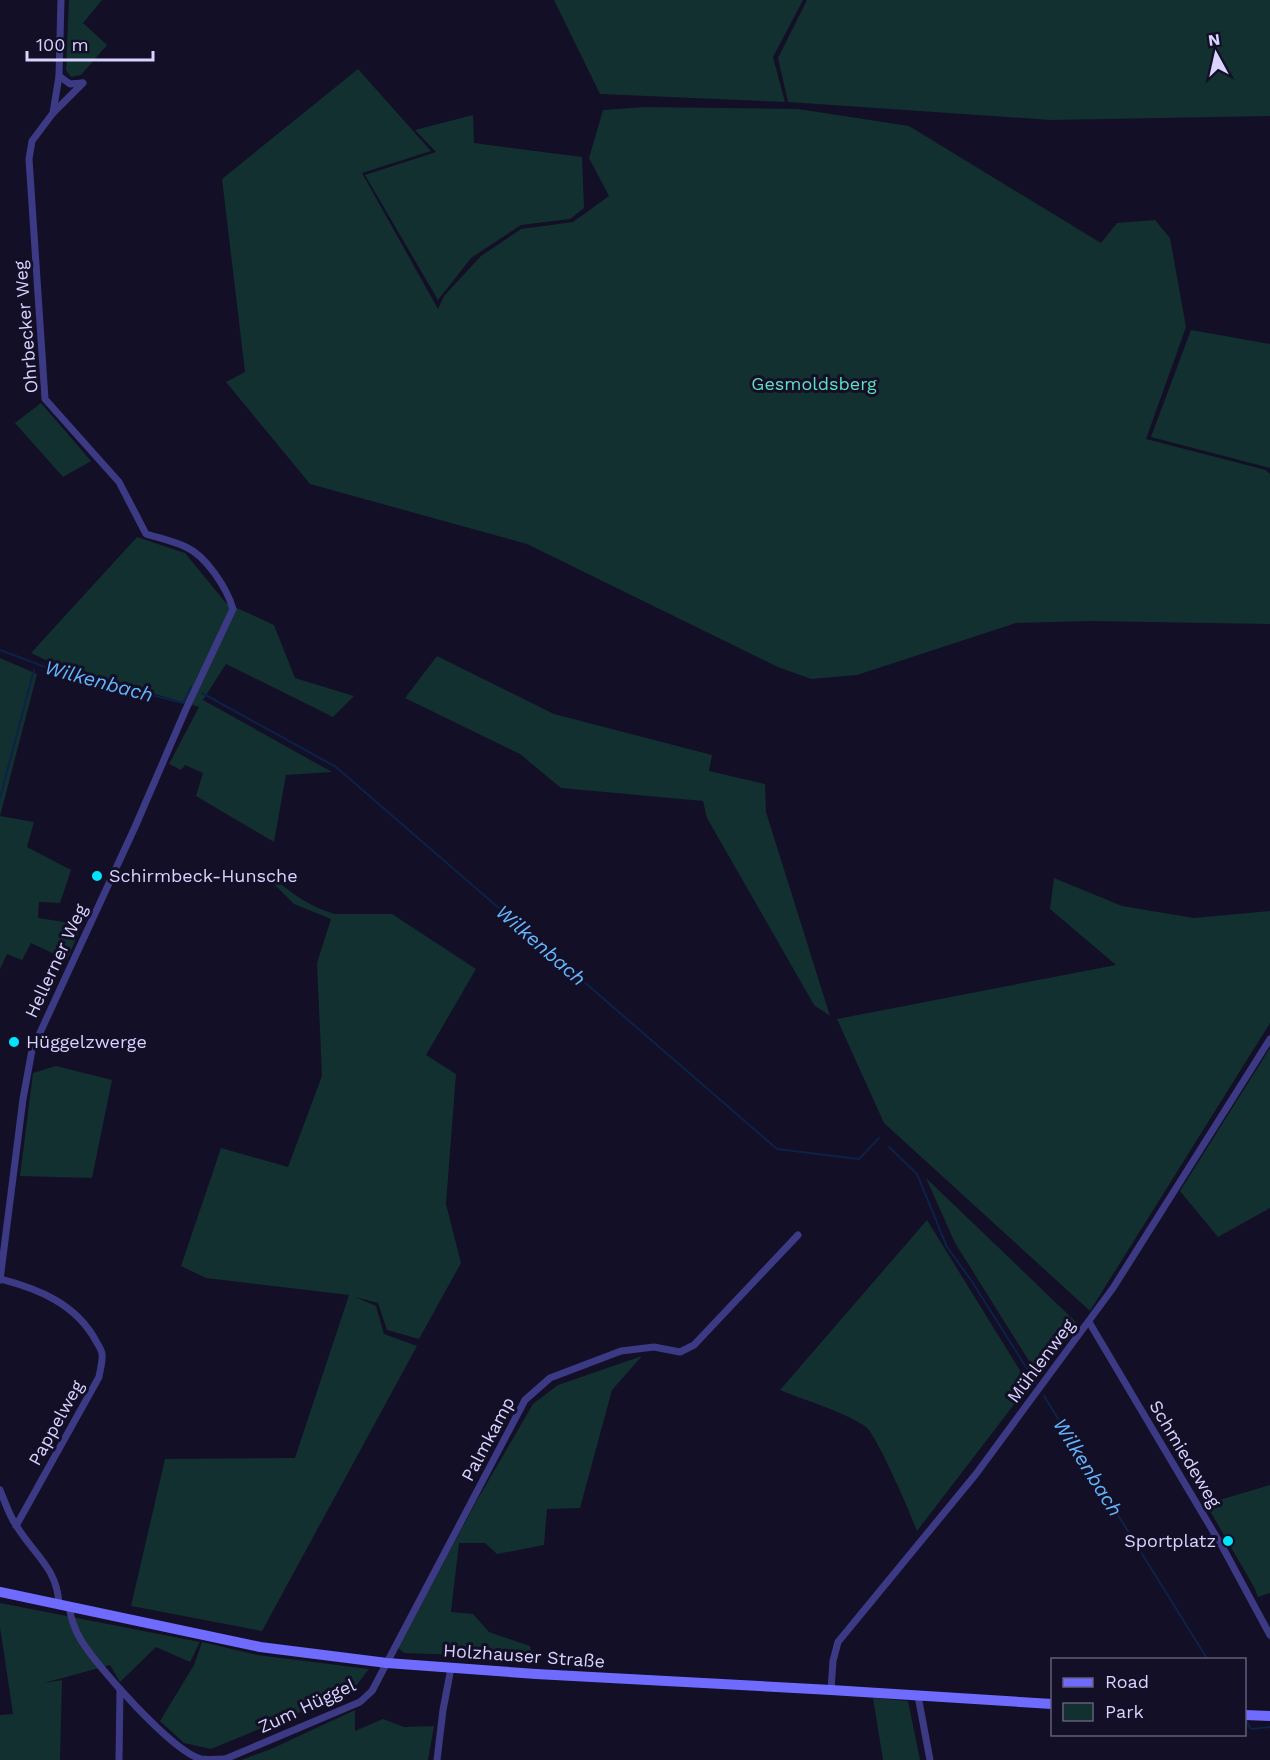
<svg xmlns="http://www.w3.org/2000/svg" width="1270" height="1760" font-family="'Work Sans',sans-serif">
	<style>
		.green { fill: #12302f }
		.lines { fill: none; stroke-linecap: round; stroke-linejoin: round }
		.stream { stroke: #0c2248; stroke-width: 2 }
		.street { stroke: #3d3a85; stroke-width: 7 }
		.secondary { stroke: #6f6bff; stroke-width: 10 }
		.poi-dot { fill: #00e5ff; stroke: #130f26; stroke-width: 2 }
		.labels { text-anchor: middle; stroke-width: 6; stroke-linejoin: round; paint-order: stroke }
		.street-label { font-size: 18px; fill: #d9d4ff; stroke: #130f26 }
		.park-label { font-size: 18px; fill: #5fe0c0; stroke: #130f26 }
		.poi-label { font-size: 18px; fill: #d9d4ff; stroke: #130f26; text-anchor: start }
		.water-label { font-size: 20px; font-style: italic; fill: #62b6ff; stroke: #130f26 }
	</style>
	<rect width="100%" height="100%" fill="#130f26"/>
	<g class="green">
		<path d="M69 0H102L83 23 107 45 81 75 71 77 66 70Z"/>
		<path d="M554 0H803L773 57 785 102 600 94Z"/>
		<path d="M807 0H1270V116L1051 120 788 102 778 58Z"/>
		<path d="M358 69 431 151 362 173 438 309 444 296 481 256 521 229 573 222 609 196 589 158 603 110 645 107 798 109 909 126 1101 243 1117 223 1155 220 1170 238 1186 327 1146 439 1266 470 1270 474V624L1089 621 1016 623 857 675 811 679 778 667 527 544 310 484 226 382 245 372 222 179Z"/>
		<path d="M473 115 474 143 582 157 584 208 570 219 521 225 471 258 438 300 365 175 436 152 415 130Z"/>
		<path d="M1191 330 1270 344V468L1151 437Z"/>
		<path d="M41 403 91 461 63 477 15 423Z"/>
		<path d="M137 537 185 553 226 603 274 625 295 678 354 696 333 717 226 664 203 700 332 772 286 775 274 842 196 796 203 773 185 765 181 770 169 764 199 707 54 664 31 653Z"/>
		<path d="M437 656 554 714 712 755 709 771 765 784 766 812 830 1016 814 1005 707 818 703 801 561 788 520 754 405 698Z"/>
		<path d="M0 658 37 674 0 816 34 822 27 847 71 870 60 903 39 902 38 918 71 923 81 927 67 960 31 943 22 960 7 954 0 969Z"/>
		<path d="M272 876C290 893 312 908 335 914H392L476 969 426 1055 456 1074 446 1204 461 1263 419 1339 387 1330 378 1303 355 1297 376 1306 384 1334 417 1346 262 1631 131 1606 165 1459 295 1458 349 1295 206 1278 181 1266 221 1148 288 1167 322 1076 317 963 331 919 294 904 271 881Z"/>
		<path d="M1054 878 1122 906 1194 918 1270 911V1023L1090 1311 884 1123 837 1019 1116 965 1050 909Z"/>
		<path d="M1270 1048V1208L1218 1237 1180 1191Z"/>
		<path d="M56 1066 112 1080 92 1178 20 1176 33 1073Z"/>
		<path d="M926 1178 1077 1323 1039 1377 955 1243Z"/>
		<path d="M927 1220 1029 1385 917 1531C911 1514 876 1434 866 1427 843 1411 806 1401 780 1390Z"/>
		<path d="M642 1356 612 1390 580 1508 547 1509 544 1545 497 1554 485 1543H459L451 1612 473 1614 489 1632 530 1646 533 1658 404 1653 398 1648 476 1502 533 1404 558 1385Z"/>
		<path d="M1270 1485V1593L1258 1597 1254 1587 1206 1504Z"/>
		<path d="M0 1603 200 1642 190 1662 156 1647 120 1682 110 1665 44 1683 62 1680 60 1760H0V1715L13 1714 0 1627Z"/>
		<path d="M202 1642 257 1655 369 1669 352 1691 211 1749 184 1743 160 1721 194 1665Z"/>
		<path d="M873 1698 908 1701 920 1760H883Z"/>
		<path d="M355 1710V1731L383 1719 404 1727 434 1726 428 1760H241L271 1749Z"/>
	</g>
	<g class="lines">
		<g class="stream">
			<path d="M0 650 53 670 183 703 191 687"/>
			<path d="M202 693 336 767 777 1149 859 1159 879 1138"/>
			<path d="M0 798 34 670"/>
			<path d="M889 1147 917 1174 947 1247 971 1280 1036 1383"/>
			<path d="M1044 1396 1208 1660"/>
			<path d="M1245 1719 1251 1729 1270 1727"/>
		</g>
		<g class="street">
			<path d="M61 0 59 76 70 84 82 83"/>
			<path d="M53 113 59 76"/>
			<path d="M0 1279C39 1289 76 1304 96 1341 98 1345 102 1350 102 1354 103 1361 100 1370 99 1377L16 1526"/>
			<path d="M0 1280 23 1099 32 1050 135 827 186 709 233 609C227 588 206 556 186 547 173 541 159 538 146 534L119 482 45 399 29 159 32 141 53 113 83 83"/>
			<path d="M1089 1322 1223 1548 1270 1635"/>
			<path d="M0 1490C5 1502 9 1515 16 1525 33 1554 57 1567 59 1604"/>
			<path d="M69 1606C71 1619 74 1629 81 1640 97 1667 173 1752 201 1759 208 1760 217 1759 224 1759"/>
			<path d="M831 1690 833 1661 838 1642 976 1474 1113 1288 1270 1039"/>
			<path d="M918 1696 930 1760"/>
			<path d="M119 1760 120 1689"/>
			<path d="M223 1760 360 1702 372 1691 525 1400 550 1378 621 1351 654 1347 680 1352 694 1345 798 1235"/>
			<path d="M437 1760 443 1710 451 1668"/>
		</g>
		<g class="secondary">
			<path d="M0 1592 260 1647 387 1663 536 1674 831 1690 1052 1704"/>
			<path d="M1244 1715 1270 1716"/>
		</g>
	</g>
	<g class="poi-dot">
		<circle cx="97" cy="876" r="6"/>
		<circle cx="14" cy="1042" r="6"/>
		<circle cx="1228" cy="1541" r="6"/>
	</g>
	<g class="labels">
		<g class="street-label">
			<text transform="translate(26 327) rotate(-95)" y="6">Ohrbecker Weg</text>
			<text transform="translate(56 961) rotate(-65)" y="6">Hellerner Weg</text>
			<text transform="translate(1041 1361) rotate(-53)" y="6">Mühlenweg</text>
			<text transform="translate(56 1423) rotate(-61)" y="6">Pappelweg</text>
			<text transform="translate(488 1439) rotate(-62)" y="6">Palmkamp</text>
			<text transform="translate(1185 1454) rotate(59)" y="6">Schmiedeweg</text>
			<text transform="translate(524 1656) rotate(4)" y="6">Holzhauser Straße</text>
			<text transform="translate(307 1706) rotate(-25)" y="6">Zum Hüggel</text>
		</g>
		<g class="park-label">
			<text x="814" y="390">Gesmoldsberg</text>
		</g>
		<g class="poi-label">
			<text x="109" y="882">Schirmbeck-Hunsche</text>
			<text x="26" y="1048">Hüggelzwerge</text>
			<text x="1216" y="1547" text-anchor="end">Sportplatz</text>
		</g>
		<g class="water-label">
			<text transform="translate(99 681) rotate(15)" y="7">Wilkenbach</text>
			<text transform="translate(541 945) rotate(41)" y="7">Wilkenbach</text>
			<text transform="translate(1088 1467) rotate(58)" y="7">Wilkenbach</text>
		</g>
	</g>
	<rect x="1051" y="1658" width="195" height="78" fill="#130f26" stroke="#625e7d" stroke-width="1.5"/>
	<rect x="1063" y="1678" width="30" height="9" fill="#6f6bff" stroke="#625e7d" stroke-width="1.5"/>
	<text x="1105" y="1688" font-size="18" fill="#d9d4ff">Road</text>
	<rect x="1063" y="1703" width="30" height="18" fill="#12302f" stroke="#625e7d" stroke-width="1.5"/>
	<text x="1105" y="1718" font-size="18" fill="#d9d4ff">Park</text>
	<g transform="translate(1216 54) rotate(352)" stroke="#130f26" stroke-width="4.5" paint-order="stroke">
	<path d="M0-4.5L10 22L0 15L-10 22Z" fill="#d9d4ff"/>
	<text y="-9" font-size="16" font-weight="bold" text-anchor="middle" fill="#d9d4ff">N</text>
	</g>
	<path d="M27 51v9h126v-9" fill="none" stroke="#d9d4ff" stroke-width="3"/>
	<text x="36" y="51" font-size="18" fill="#d9d4ff" stroke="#130f26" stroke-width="4.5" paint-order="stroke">100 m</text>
</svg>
